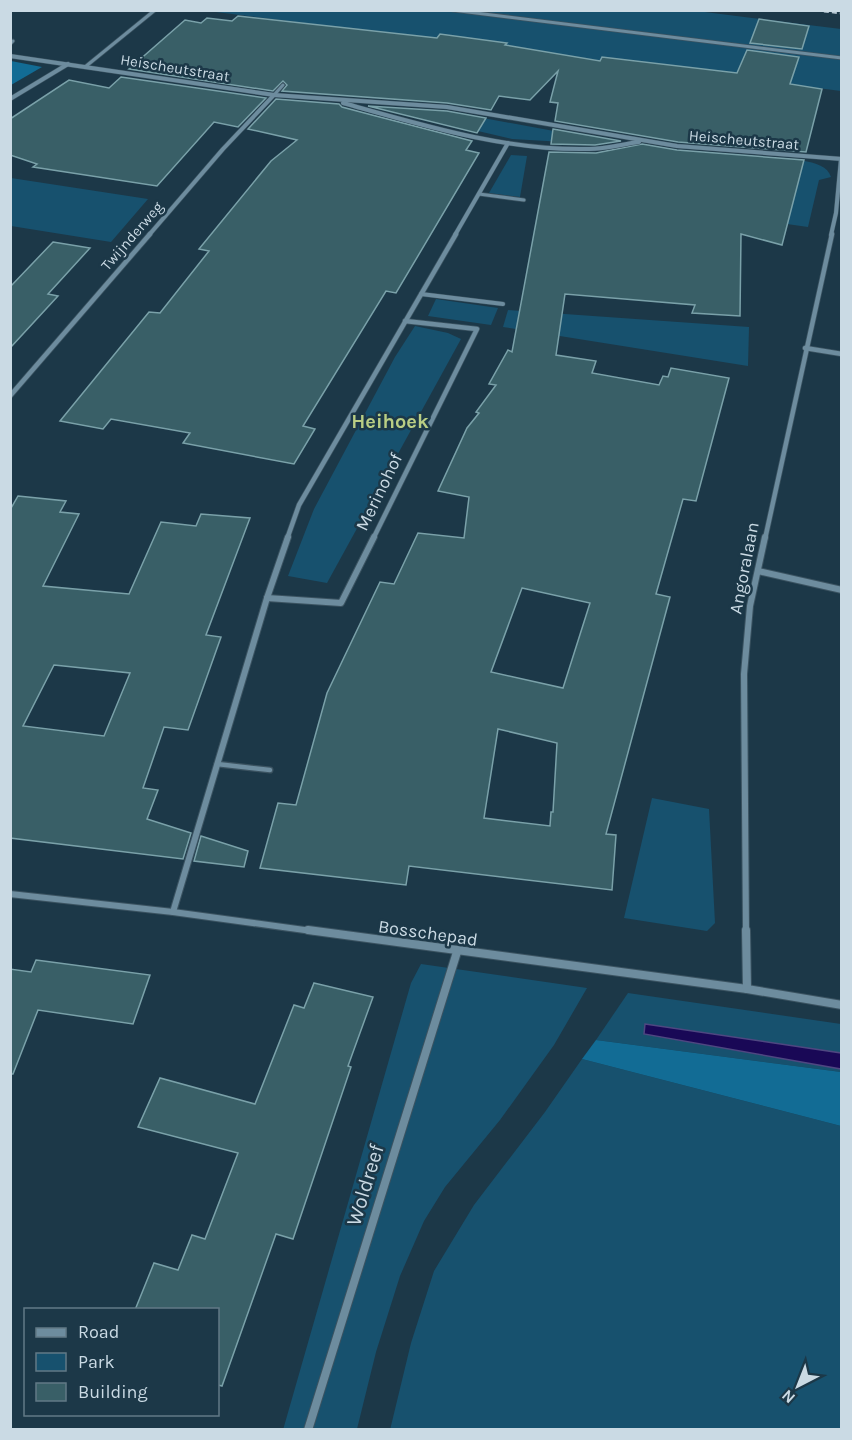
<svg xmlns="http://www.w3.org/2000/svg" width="852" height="1440" font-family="Karla,sans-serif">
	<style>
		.green { fill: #17516e }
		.forest { fill: #126c95 }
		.water { fill: #190856; stroke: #4e4781; stroke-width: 1.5 }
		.building { fill: #395f67; stroke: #7aa1a9; stroke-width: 1.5; fill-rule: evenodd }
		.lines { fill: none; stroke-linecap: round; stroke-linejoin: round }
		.service-far2-casing { stroke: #3b5361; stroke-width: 4.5 }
		.service-far1-casing { stroke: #3b5361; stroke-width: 5 }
		.service-casing { stroke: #3b5361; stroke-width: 7 }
		.minor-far3-casing { stroke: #3b5361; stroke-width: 5 }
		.minor-far2-casing { stroke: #3b5361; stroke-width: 6 }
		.minor-far1-casing { stroke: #3b5361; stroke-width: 8 }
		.minor-casing { stroke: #3b5361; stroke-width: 10 }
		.service-far2 { stroke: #6d8c9e; stroke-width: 3 }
		.service-far1 { stroke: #6d8c9e; stroke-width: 4 }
		.service { stroke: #6d8c9e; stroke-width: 4.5 }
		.minor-far3 { stroke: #6d8c9e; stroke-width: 4 }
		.minor-far2 { stroke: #6d8c9e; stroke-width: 4.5 }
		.minor-far1 { stroke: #6d8c9e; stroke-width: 6 }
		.minor { stroke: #6d8c9e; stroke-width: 8 }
		.rail { stroke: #b6c7d2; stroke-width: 3; stroke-dasharray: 5 3; stroke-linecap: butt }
		.labels { text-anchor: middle; stroke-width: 5; stroke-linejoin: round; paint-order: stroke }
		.far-street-label { font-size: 15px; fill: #cadae4; stroke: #1c3848 }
		.street-label { font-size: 18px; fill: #cadae4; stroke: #1c3848 }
		.neighbourhood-label { font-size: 20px; font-weight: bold; fill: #bace84; stroke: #1c3848 }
		.near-street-label { font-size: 21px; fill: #cadae4; stroke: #1c3848 }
	</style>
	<rect width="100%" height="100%" fill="#1c3848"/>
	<g class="green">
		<path d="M689 10 841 29V91L208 11Z"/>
		<path d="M422 118H483L581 136V143L512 139Z"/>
		<path d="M511 155 527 156 520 197 489 193Z"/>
		<path d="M760 159C779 160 825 156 831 177L819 180 808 227 773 222Z"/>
		<path d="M10 178H11L148 199 111 242 11 226Z"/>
		<path d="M436 299 498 308 491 325 428 316Z"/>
		<path d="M508 310 749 327 748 366 503 327Z"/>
		<path d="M415 326 448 333 461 339 327 583 288 576 314 509 395 357Z"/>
		<path d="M652 798 709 809 715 923 707 931 624 918Z"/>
		<path d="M421 964 587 988 554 1045 500 1120 445 1187 424 1221 400 1276 376 1352 357 1429 283 1430 411 983Z"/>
		<path d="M628 993 841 1024V1072L596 1040Z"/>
		<path d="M582 1059 841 1126V1429L390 1430 411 1343 434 1271 474 1205 545 1112Z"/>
	</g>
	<g class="forest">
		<path d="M11 61 42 67 11 85Z"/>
		<path d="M596 1040 841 1072V1126L582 1059Z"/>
	</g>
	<path class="water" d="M645 1024 841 1053V1069L644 1034Z"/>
	<g class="building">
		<path d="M238 16 437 38 440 34 507 43 505 45 600 61 602 57 737 73 747 50 799 57 790 84 822 89 806 152 678 142 555 121 558 103 550 102 558 71 530 100 499 96 491 110 447 103 282 91 287 85 283 81 273 91 129 69 185 20 201 23 207 18 232 21Z"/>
		<path d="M759 19 809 26 802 49 750 43Z"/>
		<path d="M121 77 266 98 238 127 214 122 157 186 33 167 37 164 10 155V119L69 80 109 88Z"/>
		<path d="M276 99 339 104 342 107 372 115 472 141 466 150 479 153 396 293 386 291 303 426 315 429 294 464 183 443 190 433 111 419 103 429 60 421 149 312 160 313 209 251 199 249 271 161 297 140 248 129Z"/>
		<path d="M368 106 447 111 486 118 477 133Z"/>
		<path d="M553 129 621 141 595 145 551 144Z"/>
		<path d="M642 144 677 150 804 160 782 245 741 234 740 316 692 313 695 305 565 294 556 355 596 361 592 373 659 385 663 376 668 377 671 368 729 378 696 501 683 499 656 594 670 597 606 834 616 835 612 890 409 866 406 885 260 868 278 803 296 805 327 693 380 582 394 584 418 533 464 538 469 497 438 491 467 428 479 413 476 412 496 385 489 384 508 350 512 352 549 152 596 153ZM522 588 590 603 563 688 491 672ZM498 729 557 743 553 812H551L550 826 484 818Z"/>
		<path d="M53 242 90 248 48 294 58 296 10 348V287Z"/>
		<path d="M18 496 66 501 60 512 79 514 43 586 129 594 161 522 196 526 201 514 250 518 206 635 221 637 188 730 164 727 143 788 158 790 147 819 191 833 183 859 10 838V510ZM54 665 130 673 104 736 23 726Z"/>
		<path d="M201 836 248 851 244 867 194 861Z"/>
		<path d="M36 960 150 975 133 1024 38 1010 13 1074H10V969L31 972Z"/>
		<path d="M314 983 373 997 348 1066 351 1067 293 1239 276 1234 222 1386 218 1385V1310H135L154 1263 178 1270 192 1235 205 1239 238 1153 138 1127 160 1078 255 1104 294 1005 304 1008Z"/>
	</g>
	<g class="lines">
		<defs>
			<g id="service-far2">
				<path d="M452 10 842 58"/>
				<path d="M10 44 13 41"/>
				<path d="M85 67 155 10"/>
				<path d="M274 95 283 85"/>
				<path d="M479 194 524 200"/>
			</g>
			<path id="service-far1" d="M421 294 503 304"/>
			<path id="service" d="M217 764 270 770"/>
			<g id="minor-far3">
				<path d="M10 56 274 95 447 107 677 146 842 159"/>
				<path d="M10 99 68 64"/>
				<path d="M343 103C422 125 506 151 589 149 606 149 623 144 639 142"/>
				<path d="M149 235 223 149 274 95"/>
				<path d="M455 235 508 143"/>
				<path d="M831 235 836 213 841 159"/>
			</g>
			<g id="minor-far2">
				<path d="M805 348 842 354"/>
				<path d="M10 396 150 234"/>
				<path d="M287 539 299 505 456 234"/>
				<path d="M373 539 477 329 405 321"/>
				<path d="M765 539 832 234"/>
			</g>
			<g id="minor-far1">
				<path d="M758 571 842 590"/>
				<path d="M267 598 341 603 374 537"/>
				<path d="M10 894 173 912 319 932"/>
				<path d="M173 912 267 598 288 537"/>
				<path d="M746 932 744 674 750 606 765 537"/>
			</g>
			<g id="minor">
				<path d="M308 930 747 989 842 1005"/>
				<path d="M746 930 747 989"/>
				<path d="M308 1430 457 952"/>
			</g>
		</defs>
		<use href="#service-far2" class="service-far2-casing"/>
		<use href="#service-far1" class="service-far1-casing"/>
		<use href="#service" class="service-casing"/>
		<use href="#minor-far3" class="minor-far3-casing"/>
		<use href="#minor-far2" class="minor-far2-casing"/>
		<use href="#minor-far1" class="minor-far1-casing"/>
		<use href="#minor" class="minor-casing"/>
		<use href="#service-far2" class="service-far2"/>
		<use href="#service-far1" class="service-far1"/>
		<use href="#service" class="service"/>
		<use href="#minor-far3" class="minor-far3"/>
		<use href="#minor-far2" class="minor-far2"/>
		<use href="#minor-far1" class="minor-far1"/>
		<use href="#minor" class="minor"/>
		<path class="rail" d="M816 10 842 13"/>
	</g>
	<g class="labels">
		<g class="far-street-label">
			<text transform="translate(175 68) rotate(9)" y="5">Heischeutstraat</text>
			<text transform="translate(744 140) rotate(5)" y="5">Heischeutstraat</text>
			<text transform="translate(132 236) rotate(-49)" y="5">Twijnderweg</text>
		</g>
		<g class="street-label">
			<text transform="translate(379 492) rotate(-64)" y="6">Merinohof</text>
			<text transform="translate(744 568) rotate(-79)" y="6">Angoralaan</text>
			<text transform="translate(428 933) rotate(8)" y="6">Bosschepad</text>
		</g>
		<g class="neighbourhood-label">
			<text x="390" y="428">Heihoek</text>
		</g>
		<g class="near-street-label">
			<text transform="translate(365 1185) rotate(-73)" y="7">Woldreef</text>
		</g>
	</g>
	<rect width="852" height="1440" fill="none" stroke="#cadae4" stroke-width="24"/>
	<rect x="24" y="1308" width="195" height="108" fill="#1c3848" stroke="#627986" stroke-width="1.5"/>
	<rect x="36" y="1328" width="30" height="9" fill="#6d8c9e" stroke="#627986" stroke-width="1.5"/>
	<text x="78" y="1338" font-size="18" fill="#cadae4">Road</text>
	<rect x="36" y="1353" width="30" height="18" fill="#17516e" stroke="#627986" stroke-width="1.5"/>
	<text x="78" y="1368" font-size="18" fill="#cadae4">Park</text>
	<rect x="36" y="1383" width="30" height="18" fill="#395f67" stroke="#627986" stroke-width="1.5"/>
	<text x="78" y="1398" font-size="18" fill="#cadae4">Building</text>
	<g transform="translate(798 1386) rotate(222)" stroke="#1c3848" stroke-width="4.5" paint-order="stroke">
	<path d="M0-4.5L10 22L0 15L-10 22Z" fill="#cadae4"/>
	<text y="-9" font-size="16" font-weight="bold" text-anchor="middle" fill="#cadae4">N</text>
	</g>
</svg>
